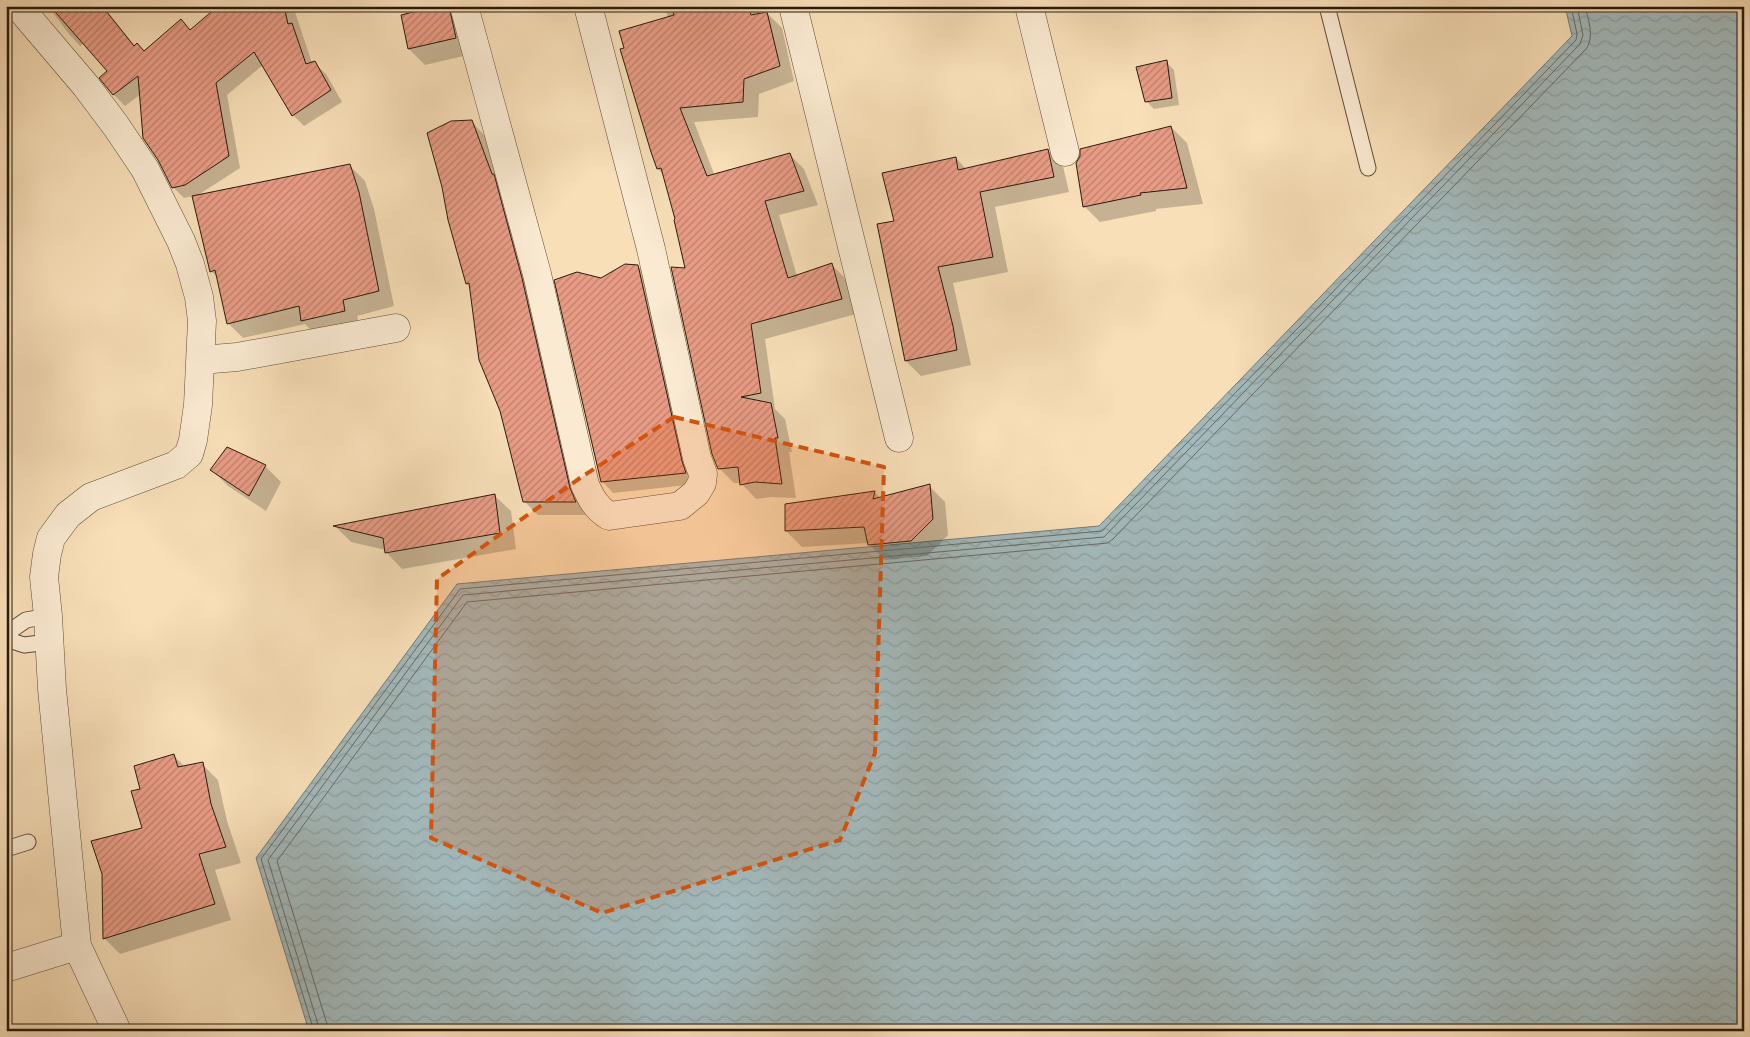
<svg xmlns="http://www.w3.org/2000/svg" width="1750" height="1037" font-family="'IM FELL Double Pica',serif">
	<style>
		.water { fill: url(#water-waves); stroke: #727a75 }
		.shadow { fill: #0003 }
		.lines { fill: none; stroke-linecap: round; stroke-linejoin: round }
		.shore { stroke: #666a64; stroke-width: 1 }
		.building { fill: url(#building-hatch); stroke: #291b0d }
		.service-casing { stroke: #5d4c38; stroke-width: 17 }
		.minor-casing { stroke: #5d4c38; stroke-width: 29 }
		.tertiary-casing { stroke: #5d4c38; stroke-width: 29 }
		.service { stroke: #faead1; stroke-width: 15 }
		.minor { stroke: #faead1; stroke-width: 28 }
		.tertiary { stroke: #faead1; stroke-width: 28 }
		.marked { fill: #d5530c; fill-opacity: 0.2; stroke: #d5530c; stroke-width: 4; stroke-dasharray: 10 6; stroke-linejoin: round }
	</style>
	<defs>
		<pattern id="water-waves" width="16" height="10" patternUnits="userSpaceOnUse" patternTransform="scale(1.25)"><rect width="16" height="10" fill="#a3b9bb"/><path d="M0 5q4-4 8 0t8 0" fill="none" stroke="#8c9ea0"/></pattern>
		<pattern id="building-hatch" width="6" height="6" patternUnits="userSpaceOnUse" patternTransform="scale(1.25)"><rect width="6" height="6" fill="#e99c85"/><path d="M-1 1l2-2M0 6l6-6M5 7l2-2" fill="none" stroke="#bd7e6b"/></pattern>
	</defs>
	<rect width="100%" height="100%" fill="#f8dfb8"/>
	<filter id="stains"><feTurbulence type="fractalNoise" baseFrequency=".004" numOctaves="4"/><feColorMatrix values="0 0 0 0 .2 0 0 0 0 .09 0 0 0 0 .02 0 0 0 .5 -.17"/></filter>
	<radialGradient id="worn" r=".72"><stop offset=".6" stop-color="#630" stop-opacity="0"/><stop offset="1" stop-color="#630" stop-opacity=".3"/></radialGradient>
	<path class="water" d="M1565 6H1744V1031H309L256 858 457 584 1099 526 1572 36Z"/>
	<g class="shadow">
		<path d="M48 6H103L135 46 145 52 181 21 191 30 220 6H293L312 63H314L326 74 342 102 304 126 293 115 263 65 227 95 240 168 195 197 349 165 365 181 374 209 394 306 357 316 360 326 317 336 305 324 243 338 228 323 218 278 211 271 193 196 184 198 173 187 141 94 125 106 113 94 109 71 84 43 80 46 69 34Z"/>
		<path d="M444 6H449L464 21 472 54 425 65 409 49Z"/>
		<path d="M665 6H757L760 15 767 13 782 28 794 81 759 94 758 117 694 122 715 176 790 155 804 169 818 205 779 215 797 276 831 264 846 279 856 314 765 339 775 409 785 419 792 452H789L796 498 771 497 756 499 741 483H734L719 468 687 269 677 220 664 175 658 169 668 18Z"/>
		<path d="M1166 62 1174 70 1179 105 1154 109 1146 101Z"/>
		<path d="M472 122 485 136 588 515H538L524 501 471 288 467 284Z"/>
		<path d="M1171 127 1187 143 1203 204 1156 209V211L1100 222 1084 206Z"/>
		<path d="M1048 151 1063 166 1069 192 995 207 1008 272 953 283 971 365 921 376 906 361 879 225 896 222 956 158 966 169Z"/>
		<path d="M638 266 649 277 696 484 613 493 602 481 601 279Z"/>
		<path d="M265 466 281 482 266 511 228 486 212 470Z"/>
		<path d="M929 486 945 502 948 535 927 556 885 560 868 543 802 547 786 531 875 492 881 499Z"/>
		<path d="M494 495 511 511 516 549 402 569 386 552V550L351 542 336 527Z"/>
		<path d="M174 756 185 767 202 764 218 780 227 821 241 863 215 870 231 920 120 954 104 938 143 828 141 790Z"/>
	</g>
	<g class="lines">
		<g class="shore">
			<path d="M314 1031 261 859 460 589 1102 531 1576 40 1577 34 1571 6"/>
			<path d="M320 1031 268 860 463 595 1104 537 1580 44 1583 35 1577 6"/>
			<path d="M328 1031 327 1024 277 861 467 602 1108 543 1113 539 1586 49C1595 36 1588 20 1585 6"/>
		</g>
	</g>
	<g class="building">
		<path d="M50 6H102L134 46 137 43 144 51 181 19 190 30 218 6H284L288 24 292 23 306 64 315 61 331 90 292 116 254 52 216 83 229 156 185 185 172 188 158 160 143 138 138 76 113 95 99 78 107 71Z"/>
		<path d="M438 6H449L456 38 408 49 401 15Z"/>
		<path d="M672 6H748L751 15 767 12 780 66 744 79 743 102 680 108 707 176 790 153 804 191 765 201 788 278 832 263 842 299 751 324 761 393 741 397 771 403 778 438H775L782 484 755 482 740 485 738 467 718 469 712 454 671 267 685 268 674 220 675 219 661 168 657 169 651 152 620 49 624 48 619 31 674 15Z"/>
		<path d="M1167 60 1172 98 1145 102 1136 67Z"/>
		<path d="M472 120 492 174H494L522 278 570 488 576 502H523L500 411 479 360 469 283 466 284 448 220 442 187 427 133 451 121Z"/>
		<path d="M1171 126 1187 188 1140 193 1141 195 1083 207 1076 163 1080 156V149Z"/>
		<path d="M1048 149 1054 177 980 192 993 257 938 267 953 326 957 350 905 361 877 224 894 221 882 173 956 157 958 170Z"/>
		<path d="M350 164 359 192 379 291 343 300 345 311 301 321 299 306 227 324 215 270 210 272 192 196Z"/>
		<path d="M625 264 638 265 682 461 686 473 601 482 554 280 577 272 601 278Z"/>
		<path d="M227 447 266 465 249 496 210 470Z"/>
		<path d="M930 484 933 519 911 541 868 545 864 527 785 531V504L875 491 873 499Z"/>
		<path d="M495 494 500 533 385 553 383 538 333 526Z"/>
		<path d="M174 754 178 767 203 762 211 804 226 847 199 854 215 904 103 939 102 874 91 841 142 828 131 791 140 789 134 766Z"/>
	</g>
	<g class="lines">
		<defs>
			<g id="service">
				<path d="M1327 6 1368 168"/>
				<path d="M6 634 26 620 48 616"/>
				<path d="M6 639 24 645 49 642"/>
				<path d="M6 849 28 842"/>
			</g>
			<g id="minor">
				<path d="M464 6 537 274 585 485C591 498 596 508 609 516L680 506 696 493 702 483 703 474 697 458 651 249 588 6"/>
				<path d="M793 6 899 438"/>
				<path d="M1029 6 1065 152"/>
				<path d="M201 360 237 357 396 328"/>
				<path d="M6 968 77 946"/>
			</g>
			<path id="tertiary" d="M18 6 86 86 116 126 145 169 181 241 190 264 199 297 202 321 198 405 193 440 189 454 176 465 91 497 68 515 51 538 47 554 44 577 48 616 52 689 77 946 117 1031"/>
		</defs>
		<use href="#service" class="service-casing"/>
		<use href="#minor" class="minor-casing"/>
		<use href="#tertiary" class="tertiary-casing"/>
		<use href="#service" class="service"/>
		<use href="#minor" class="minor"/>
		<use href="#tertiary" class="tertiary"/>
	</g>
	<path class="marked" d="M674 417 884 467 875 753 840 840 602 913 431 838 437 579 580 478Z"/>
	<rect width="1750" height="1037" fill="none" stroke="#f8dfb8" stroke-width="25"/>
	<rect x="8" y="8" width="1735" height="1022" fill="none" stroke="#291b0d" stroke-width="2.5"/>
	<rect x="12" y="12" width="1725" height="1012" fill="none" stroke="#291b0d"/>
	<rect width="100%" height="100%" filter="url(#stains)"/>
	<rect width="100%" height="100%" fill="url(#worn)"/>
</svg>
